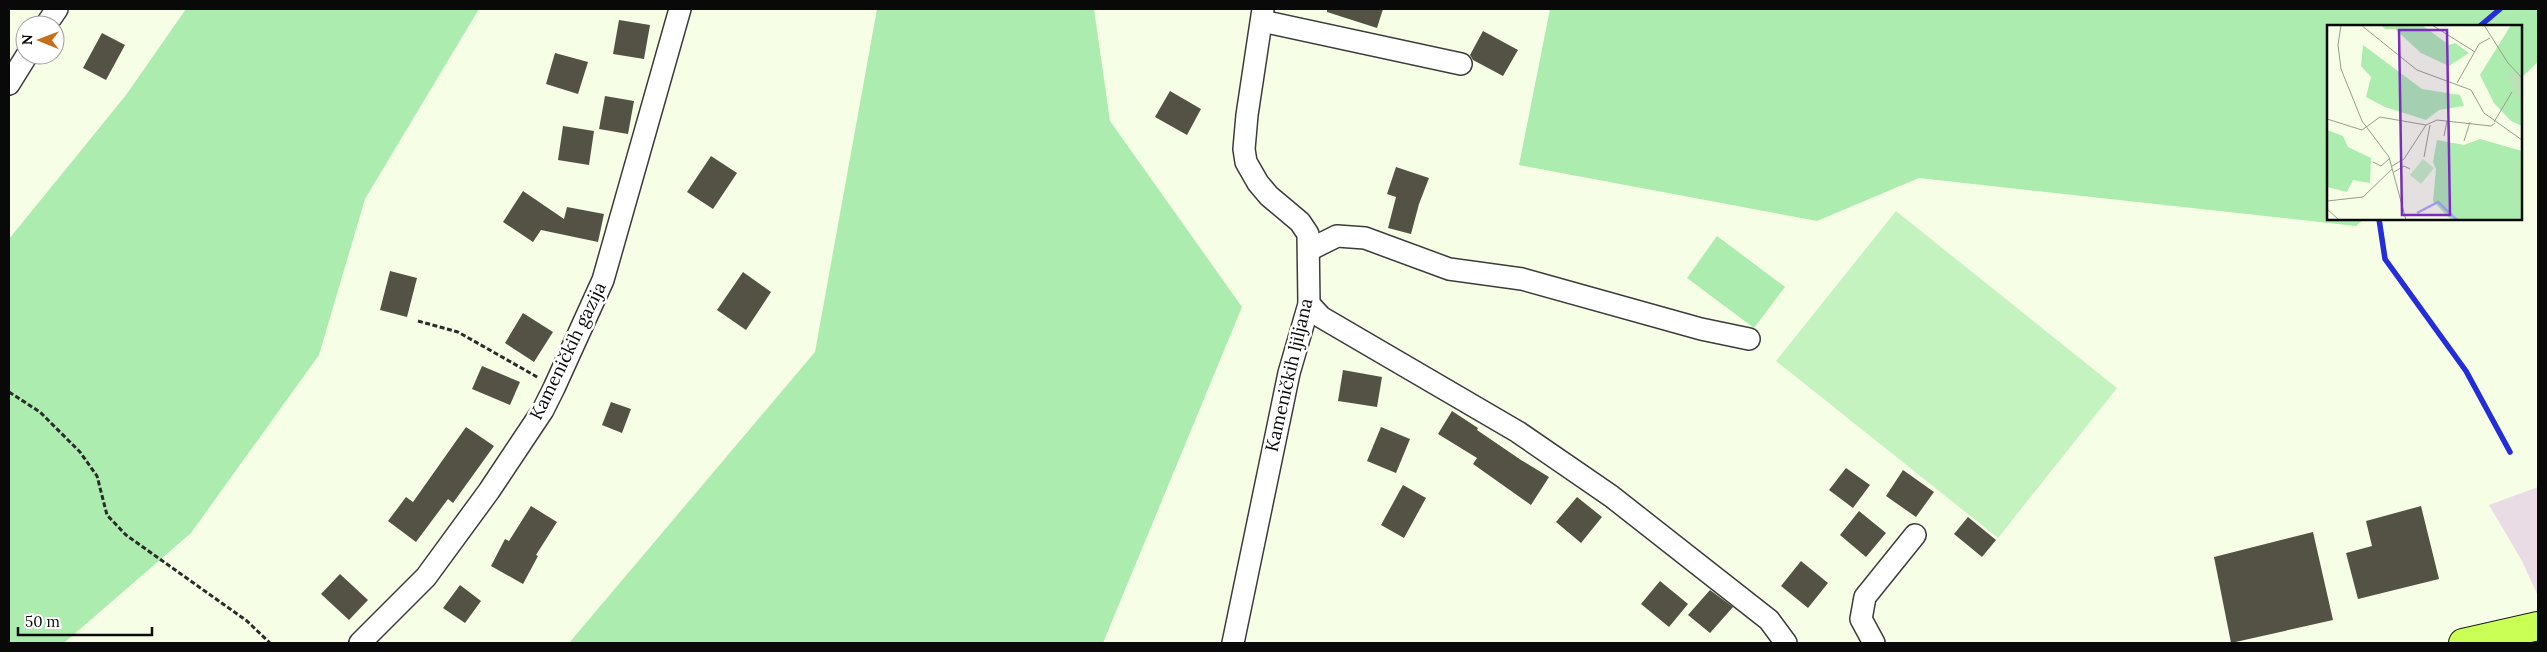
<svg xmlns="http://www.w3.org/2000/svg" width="2547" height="652" font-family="Lora,serif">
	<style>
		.industrial { fill: #eadce4 }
		.green { fill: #adecaf }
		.pitch { fill: #c4f3bf }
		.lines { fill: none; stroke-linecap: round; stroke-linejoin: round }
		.stream { stroke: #252dda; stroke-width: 5.5 }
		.building { fill: #535245 }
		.minor-casing { stroke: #3c3c3c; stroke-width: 24 }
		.major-casing { stroke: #1a1a1a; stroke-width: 30 }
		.path { stroke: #2b2b2b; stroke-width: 3; stroke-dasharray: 5 2.5; stroke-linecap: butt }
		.minor { stroke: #fff; stroke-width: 21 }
		.major { stroke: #caff56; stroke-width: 28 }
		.labels { text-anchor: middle; stroke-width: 5; stroke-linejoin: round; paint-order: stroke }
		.street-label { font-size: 18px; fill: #090909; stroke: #fff }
		.inset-river { fill: none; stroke: #a5abfc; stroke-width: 2.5 }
		.inset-road { fill: none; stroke: #979d8e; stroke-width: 1 }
		.view { fill: #7b2cbf; fill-opacity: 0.15; stroke: #7b2cbf; stroke-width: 2.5 }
		.inset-edge { fill: none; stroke: #090909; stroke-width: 2.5 }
	</style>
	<rect width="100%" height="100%" fill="#f6ffe6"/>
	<path class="industrial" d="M2538 487V596L2522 561 2489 505Z"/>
	<g class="green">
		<path d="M186 9H479L365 199 319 355 191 533 64 643H9V239L126 95Z"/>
		<path d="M877 9H1094L1110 121 1242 307 1103 643H569L815 352Z"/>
		<path d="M1550 9H2538V62L2521 78V26H2328V219H2364L2356 226 1919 178 1817 221 1519 165Z"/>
		<path d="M1717 236 1785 287 1754 328 1687 278Z"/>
	</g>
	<path class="pitch" d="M1896 211 2117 388 1998 538 1776 361Z"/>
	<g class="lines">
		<g class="stream">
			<path d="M2480 26 2500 9"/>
			<path d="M2379 219 2385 259 2466 371 2510 452"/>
		</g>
	</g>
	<g class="building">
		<path d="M1327 9H1383L1377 28 1327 12Z"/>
		<path d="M619 20 650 25 644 59 613 54Z"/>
		<path d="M1483 31 1518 50 1503 76 1473 60 1470 55Z"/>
		<path d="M102 33 125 45 106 80 83 68Z"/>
		<path d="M555 53 588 62 578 94 546 84Z"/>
		<path d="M1170 91 1201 109 1187 135 1155 117Z"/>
		<path d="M605 96 634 101 628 134 599 129Z"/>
		<path d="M563 126 594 131 589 165 558 160Z"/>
		<path d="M711 156 737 173 713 209 687 192Z"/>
		<path d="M1396 167 1429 178 1419 204 1411 234 1388 228 1396 197 1387 194Z"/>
		<path d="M523 191 564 219 567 207 604 214 598 242 541 230 533 242 503 222Z"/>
		<path d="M390 271 417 278 407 317 380 310Z"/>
		<path d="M743 272 771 292 746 330 717 310Z"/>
		<path d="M523 313 553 332 534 362 505 343Z"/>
		<path d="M482 366 520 382 510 405 472 389Z"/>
		<path d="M1343 370 1382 377 1377 407 1338 401Z"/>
		<path d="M611 402 631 409 622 433 602 425Z"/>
		<path d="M1452 411 1478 428 1477 430 1521 460 1549 477 1531 505 1473 464 1477 458 1438 434Z"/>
		<path d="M466 427 494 446 453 503 448 499 416 542 388 521 406 497 413 502Z"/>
		<path d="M1381 427 1410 439 1396 473 1367 461Z"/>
		<path d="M1846 468 1870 485 1853 508 1829 490Z"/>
		<path d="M1903 470 1934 492 1916 517 1886 496Z"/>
		<path d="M1403 485 1426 498 1404 538 1381 525Z"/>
		<path d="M1577 497 1602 517 1581 543 1556 522Z"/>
		<path d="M531 506 557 522 536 555 538 556 523 584 491 566 505 539 509 541Z"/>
		<path d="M2421 506 2439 579 2358 599 2346 553 2372 546 2366 521Z"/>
		<path d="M1859 511 1886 533 1866 557 1840 535Z"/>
		<path d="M1968 517 1996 540 1982 557 1954 534Z"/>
		<path d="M2313 532 2333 620 2231 643 2214 557Z"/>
		<path d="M1801 561 1828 583 1808 608 1781 586Z"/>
		<path d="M340 574 368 600 349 620 321 594Z"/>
		<path d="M1660 581 1688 604 1669 627 1641 604Z"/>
		<path d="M460 585 481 601 465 623 443 608Z"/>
		<path d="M1710 590 1733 607 1710 633 1688 615Z"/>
	</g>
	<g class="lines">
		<defs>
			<g id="minor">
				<path d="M1262 21 1461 64"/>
				<path d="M46 25 57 9"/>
				<path d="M9 84 27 55"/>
				<path d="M1309 250 1337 236 1365 238 1449 269 1522 279 1701 329 1749 339"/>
				<path d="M1309 304 1321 317 1518 432 1611 496 1769 620 1786 643"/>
				<path d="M360 643 426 577 489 491 543 410 554 388 603 280 680 9"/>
				<path d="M1233 643 1289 373 1309 304 1308 234 1300 222 1269 196 1258 183 1246 162 1244 149 1247 115 1263 9"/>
				<path d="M1874 643 1861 619 1865 597 1915 535"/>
			</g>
			<path id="major" d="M2463 643 2538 626"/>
		</defs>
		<use href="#minor" class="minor-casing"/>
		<use href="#major" class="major-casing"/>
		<g class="path">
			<path d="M418 321 458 332 539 378"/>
			<path d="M9 392 40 412 80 452 97 476 107 515 126 535 247 621 270 643"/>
		</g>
		<use href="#minor" class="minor"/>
		<use href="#major" class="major"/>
	</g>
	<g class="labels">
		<g class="street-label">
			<text transform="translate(568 351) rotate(-64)" y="6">Kameničkih gazija</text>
			<text transform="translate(1289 375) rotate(-77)" y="6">Kameničkih ljiljana</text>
		</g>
	</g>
	<g transform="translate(2327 25)">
		<rect width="195" height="195" fill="#f6ffe6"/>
		<path d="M54 0H95L122 20 128 18 142 28 122 41 94 28 68 4H58ZM184 0H195V101L184 96 167 78 153 50ZM36 20 95 64 133 70 137 81 112 85 99 95 58 82 39 72 44 52 34 41ZM0 105 16 111 21 122 44 133 43 158 26 155 20 167 0 162ZM153 114 195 126V195H124L106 176 109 144 106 137 110 115 137 120Z" fill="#adecaf"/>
		<path d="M186 45 195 53V76L185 65 188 60 180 54Z" fill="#bce1b7"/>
		<path d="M96 134 107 143 94 159 83 150Z" fill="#c4f3bf"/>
		<path class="inset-river" d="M90 188 111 177 130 195"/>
		<path class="inset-road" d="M14 0 11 20 14 44 35 96 62 132 79 195M34 0 90 45 144 65 157 88 195 115M105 0 148 27M157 0 181 38 195 53M130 58 152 19 163 13M0 94 35 105 53 92 99 100 110 95 164 101 168 98M167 97 185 67M117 111 120 96M137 116 143 97M97 132 103 100M46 137 54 141 62 134M65 141 77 134 99 100M67 147 77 141 83 144M0 176 36 172 65 144M0 184 12 195"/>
		<path class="view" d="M72 5H120L123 190H75Z"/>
		<rect width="195" height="195" class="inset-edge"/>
	</g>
	<rect width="2547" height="652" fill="none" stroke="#090909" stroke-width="20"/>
	<g transform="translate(40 40) rotate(271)"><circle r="24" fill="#ffffff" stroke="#9d9d9d"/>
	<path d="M0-4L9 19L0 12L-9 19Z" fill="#c56f16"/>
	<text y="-8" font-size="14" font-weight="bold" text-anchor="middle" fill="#090909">N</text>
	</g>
	<path d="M18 627v8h134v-8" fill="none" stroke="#090909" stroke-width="2.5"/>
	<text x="25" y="627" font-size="15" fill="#090909" stroke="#ffffff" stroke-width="4" paint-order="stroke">50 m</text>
</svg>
